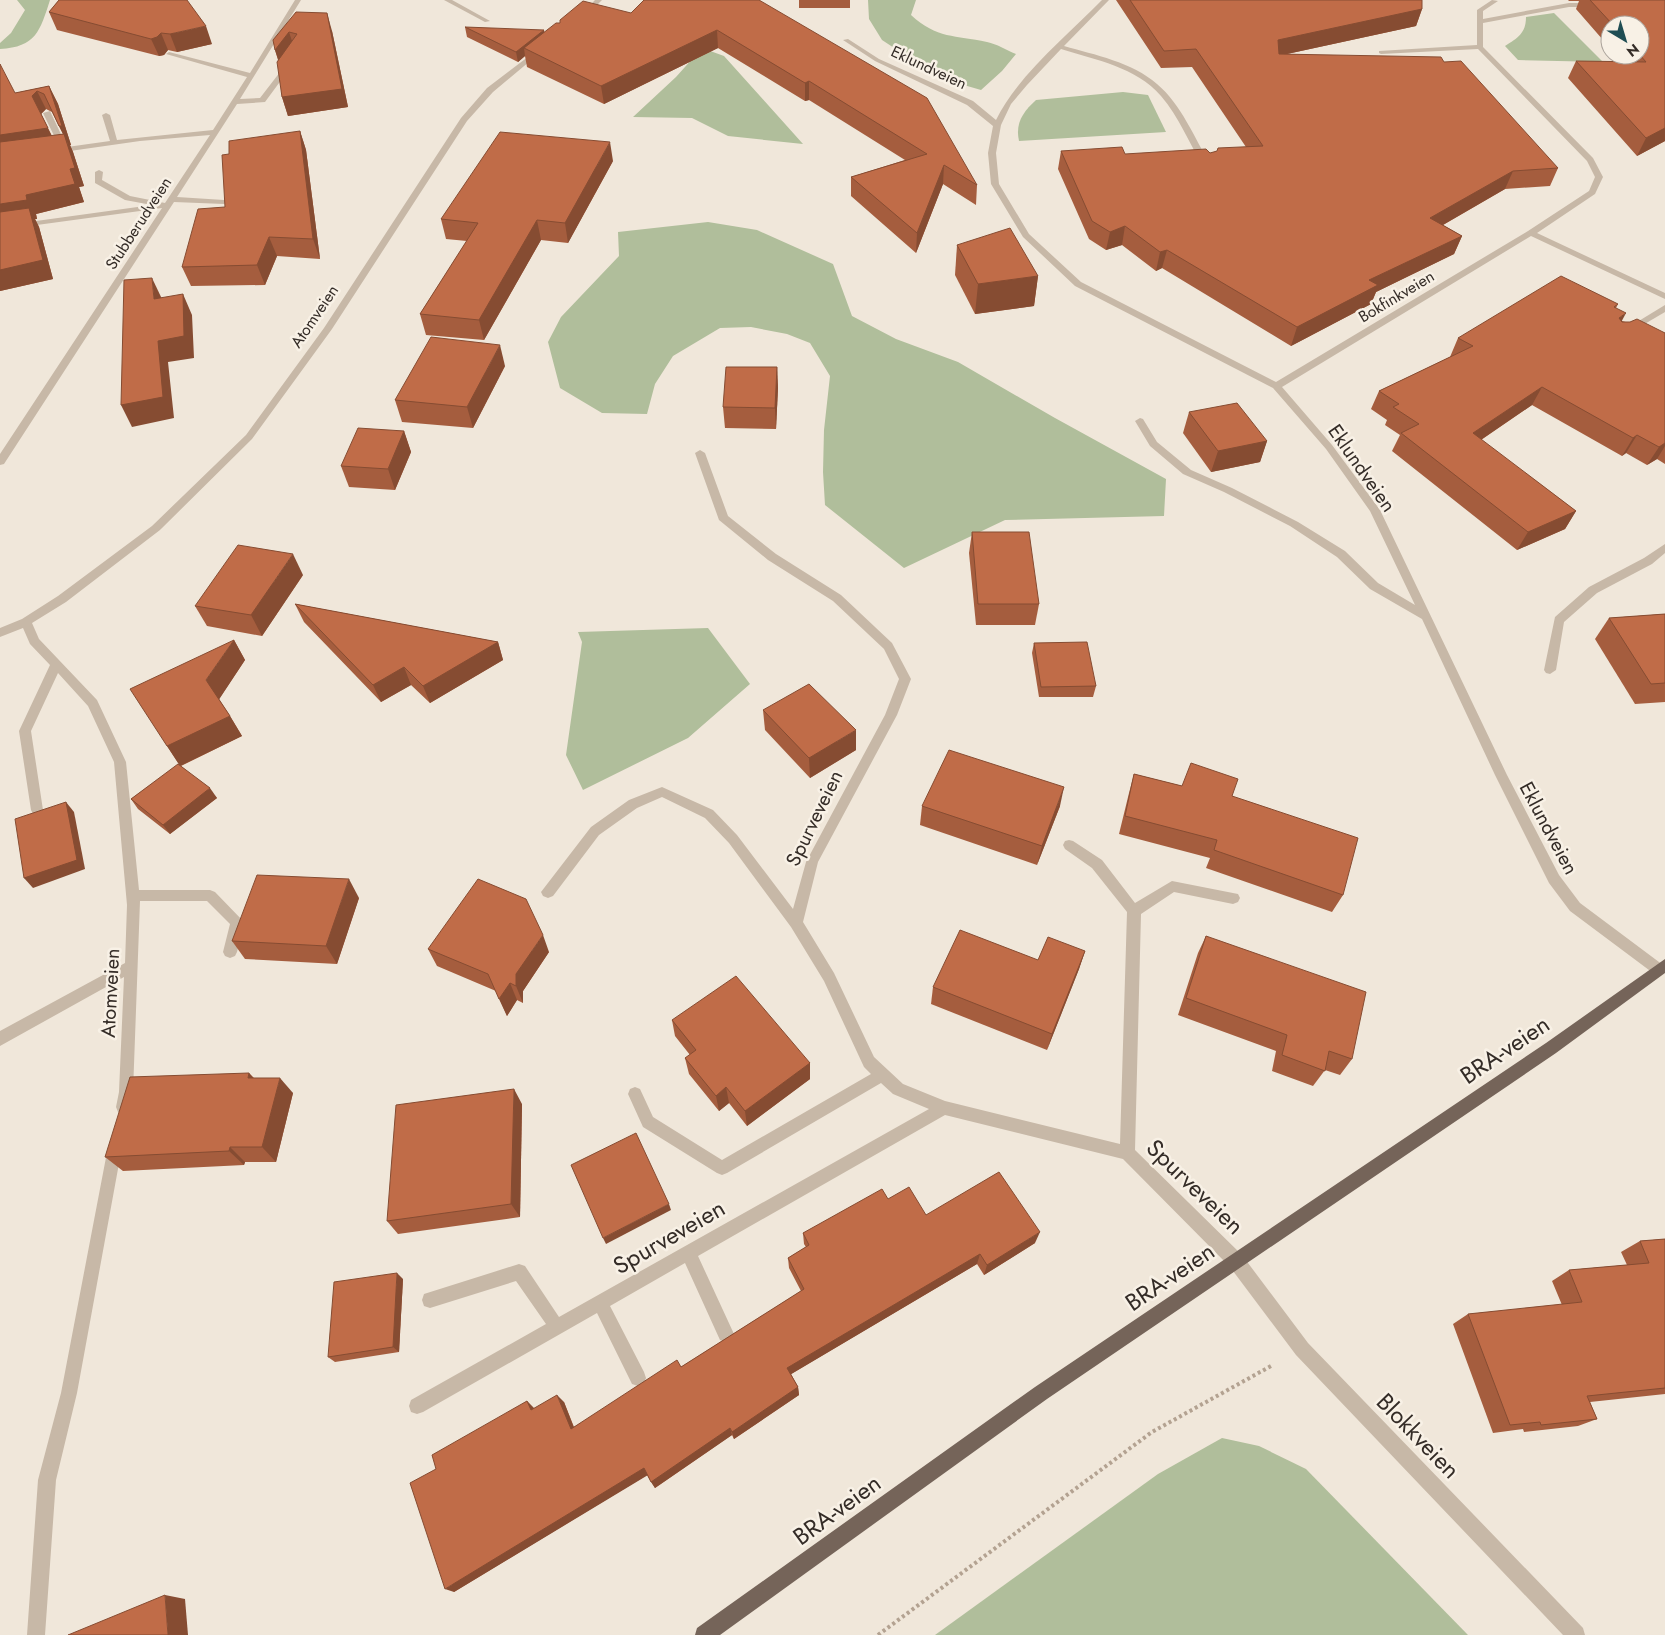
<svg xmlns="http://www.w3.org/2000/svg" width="1665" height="1635" font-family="Jost,sans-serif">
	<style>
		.green { fill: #b0be9b }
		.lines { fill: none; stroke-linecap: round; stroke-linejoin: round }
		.path { stroke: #b3a291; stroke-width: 4; stroke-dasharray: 3 3; stroke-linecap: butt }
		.minor { fill: #c7b8a7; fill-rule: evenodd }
		.major { fill: #756459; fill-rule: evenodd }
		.wall { fill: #a55d3e; fill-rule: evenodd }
		.shaded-wall { fill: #864c32 }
		.building { fill: #c06c48; stroke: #864c32 }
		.labels { text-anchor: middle; stroke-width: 5; stroke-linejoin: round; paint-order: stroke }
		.far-street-label { font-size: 16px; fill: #342c27; stroke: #f8f1e6 }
		.street-label { font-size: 20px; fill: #342c27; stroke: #f8f1e6 }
		.near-street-label { font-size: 24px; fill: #342c27; stroke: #f8f1e6 }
	</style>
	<rect width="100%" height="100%" fill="#f0e7da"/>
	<g class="green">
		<path d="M17 0H50C40 31 36 47 0 49V43L11 33 25 10Z"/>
		<path d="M868 0H916L911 15C937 39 955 35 987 42 997 44 1006 50 1016 54L1002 71 981 90 950 81 917 63 882 40 869 19Z"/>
		<path d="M1554 13 1603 62 1518 60 1505 46C1518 38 1526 33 1526 17Z"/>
		<path d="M702 48 724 56 803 144 728 136 692 118 633 117 676 77Z"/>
		<path d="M1123 92 1148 95 1166 132 1019 141C1015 123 1023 112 1036 100Z"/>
		<path d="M708 222 757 230 833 264 852 316 896 339 958 362 1055 418 1166 479 1164 516 1005 520 904 568 825 505 823 472 824 430 830 376 810 343 787 334 751 327 720 328 673 356 655 384 647 414 602 413 560 388 548 342 561 317 619 256 618 232Z"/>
		<path d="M708 628 750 684 688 738 583 790 566 755 582 642 578 632Z"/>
		<path d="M1222 1438 1259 1446 1306 1469 1468 1635H935L1158 1474Z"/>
	</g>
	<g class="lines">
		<path class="path" d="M878 1635 1152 1432 1271 1366"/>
		<g class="minor">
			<path d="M295 0H301L240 99 260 98 287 63 293 64 265 102 237 104 177 197 224 200 228 202 224 204 174 202 4 464 0 465V454L162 208 0 230V226L152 205 125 200 95 183V172L99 170 103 172 102 180 130 196 165 203 210 135 140 141 56 153H53V149L60 148 43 113 50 111 67 147 110 141 102 115 106 113 110 115 117 140 213 130 247 77 166 54 169 52 250 73Z"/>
			<path d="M444 0H452L490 21 485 22Z"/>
			<path d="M595 0H602L586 16H582V14Z"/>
			<path d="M1102 0H1109L1064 46C1095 55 1132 62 1157 84 1181 104 1194 137 1210 164L1203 166C1189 143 1179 117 1161 96 1136 67 1096 60 1061 49L1027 85 1011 104 1001 125 996 153 999 184 1029 234 1081 282 1276 382 1528 231 1589 191 1595 177 1587 161 1478 49 1381 54 1379 53V51L1477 45V10L1492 0 1498 1 1483 11V19L1569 3H1593L1596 5 1593 7H1569L1483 23V47L1593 158 1603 177 1595 194 1537 233 1665 293V299L1531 236 1282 387 1332 445 1380 510 1507 775 1559 875 1580 903 1663 965 1665 969 1663 973 1658 975 1653 973 1570 911 1549 883 1495 775 1422 619 1370 589 1337 557 1290 526 1224 492 1183 474 1150 446 1135 421 1140 418 1143 419 1157 442 1191 470 1232 488 1298 522 1345 551 1378 583 1415 605 1370 511 1326 449 1273 388 1075 286 1023 237 991 184 988 153 993 126 967 105 875 61 843 40 848 39 879 59 973 101 996 120C1018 75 1067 36 1102 0Z"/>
			<path d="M537 50 542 51 493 92 467 121 332 329 252 439 160 530 66 602 32 623 39 639 97 700 126 762 139 890H210L215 892 244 922 237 952 235 956 230 958 225 956 223 952 230 924 207 901H140L133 1092 128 1112 123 1114 118 1112 116 1107 119 1092 124 977 0 1046V1031L125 963 127 905 114 762 88 706 58 673 31 731 43 810 41 814H33L31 810 19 731 50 665 30 644 23 628 0 637V628L22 619 58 596 152 526 246 435 324 328 461 118 487 88Z"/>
			<path d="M1665 305V312L1631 332 1628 333 1624 330Z"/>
			<path d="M700 450 705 453 728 516 776 554 841 595 892 643 911 679 897 715 818 862 803 922 834 973 874 1057 903 1084 945 1101 1120 1144 1127 912 1092 868 1065 849 1063 845 1065 841 1069 840 1073 841 1102 860 1135 903 1172 881 1238 894 1240 898 1238 902 1233 904 1174 892 1141 914 1135 1150 1242 1255 1308 1343 1583 1628 1585 1635H1563L1296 1355 1230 1267 1123 1159 945 1115 698 1256 734 1334 732 1340 726 1342 720 1340 685 1263 610 1306 644 1372 646 1378 644 1384 638 1386 632 1384 597 1313 423 1412 417 1414 411 1412 409 1406 411 1400 546 1324 516 1281 430 1308 424 1306 422 1300 424 1294 519 1264 525 1266 559 1317 929 1109 893 1094 881 1083 727 1173 722 1175 717 1173 643 1127 628 1094 630 1089 635 1087 640 1089 653 1117 722 1160 871 1074 864 1067 824 981 791 927 729 843 705 818 662 797 637 808 599 835 553 896 548 898 543 896 541 892 591 827 629 800 662 787 713 810 737 835 793 909 806 862 885 715 899 679 884 649 833 601 768 560 719 520 695 453Z"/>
			<path d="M1665 544V553L1652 564 1597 593 1564 622 1556 670 1550 674 1546 673 1544 670 1555 617 1589 587 1644 558Z"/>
			<path d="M115 1140 120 1142 122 1147 77 1393 56 1480 45 1635H27L38 1480 61 1393 108 1147 110 1142Z"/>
		</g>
		<path class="major" d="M1665 959V973L1556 1053 1047 1399 720 1635H695L697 1628 1035 1387 1546 1043Z"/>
	</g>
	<g class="wall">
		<path d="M59 0 212 44 177 52 168 50 164 55 159 56 57 30 49 12Z"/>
		<path d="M759 0 977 185 976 205 943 184 916 253 851 196V177L905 160 809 100 805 101 718 48 604 104 527 67 525 56 518 62 467 37 465 27 545 32 560 23 631 13Z"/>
		<rect x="799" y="0" width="51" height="8"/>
		<path d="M1116 0H1422V9L1416 26 1287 54 1444 62 1558 168 1550 186 1505 189 1443 225 1462 236 1454 254 1376 292 1371 304 1291 346 1162 268 1156 271 1122 245 1106 250 1089 239 1058 169 1061 151 1125 154 1210 153 1246 147 1192 67 1161 68Z"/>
		<path d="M1568 0H1665V141L1637 156 1568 78 1576 61 1622 62 1616 55H1640V25H1610V48L1576 9 1579 1H1569Z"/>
		<path d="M296 12 332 31 348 107 288 116 282 97 278 60 275 50Z"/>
		<path d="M49 86 58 104 71 145H70L73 152 84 186 79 187 84 202 36 214 37 219H35L39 227 53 279 0 291 15 93ZM46 109 52 112 63 134 52 136 41 114Z"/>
		<path d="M300 131 306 150 320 259 277 256 265 285 191 286 182 267 225 207 229 154Z"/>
		<path d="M613 161 568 243 541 240 484 340 426 335 420 314 467 241 446 239 441 219Z"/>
		<path d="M957 245 1038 276 1034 306 975 314 955 275Z"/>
		<path d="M1618 304 1616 308 1622 321 1665 333V464L1657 459 1647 465 1626 453 1622 456 1532 405 1481 440 1576 511 1565 529 1517 550 1392 451 1400 435 1385 425 1387 420 1371 409 1379 391 1450 357 1458 338Z"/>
		<path d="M505 366 473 428 402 422 395 400Z"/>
		<path d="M777 367 778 388 776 429 725 428 723 407Z"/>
		<path d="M1189 412 1267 441 1260 462 1211 472 1183 433Z"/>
		<path d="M404 431 411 452 395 490 349 487 341 466Z"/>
		<path d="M972 532 1039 604 1035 625H976L969 553Z"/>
		<path d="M303 575 262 636 207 626 195 606Z"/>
		<path d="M295 604 498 642 503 660 430 703 411 685 381 702 304 622Z"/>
		<path d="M1665 614V702L1635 704 1595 639 1609 618Z"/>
		<path d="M234 640 245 660 219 699 230 716 242 736 181 766 217 798 170 834 138 809 131 799 179 764 167 746Z"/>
		<path d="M1034 643 1096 686 1093 697H1039L1032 653Z"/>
		<path d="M763 710 856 750 810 778 765 730Z"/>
		<path d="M1134 774 1182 786 1232 796 1343 895 1332 912 1206 868 1210 858 1119 834 1129 793Z"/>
		<path d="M922 806H1060L1037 865 920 825Z"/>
		<path d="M359 898 337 964 245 959 232 941Z"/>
		<path d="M1206 936 1352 1059 1340 1075 1325 1070 1313 1086 1272 1071 1276 1051 1178 1015 1198 953Z"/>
		<path d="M428 949 549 952 523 991V1003L517 1000 507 1016 496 991 437 966Z"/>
		<path d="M1085 951 1079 969 1047 1050 931 1004 933 987 1038 960Z"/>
		<path d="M672 1020 810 1063V1079L747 1126 729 1103 719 1111 689 1074 685 1058 690 1055 675 1036Z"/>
		<path d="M249 1073 254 1078 293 1093 276 1162H245L244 1165 123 1171 105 1157Z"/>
		<path d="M522 1104 520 1217 398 1234 387 1221Z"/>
		<path d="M888 1199 926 1215 1035 1243 984 1275 977 1264 791 1374 798 1387 799 1395 734 1439 732 1435 655 1488 647 1475 454 1592 436 1469 527 1401 534 1409 564 1402 574 1427 681 1367 801 1291 789 1268 788 1258 806 1247 804 1244 803 1233Z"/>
		<path d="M1665 1239V1394L1590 1402 1597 1419 1578 1426 1524 1432 1523 1429 1493 1433 1453 1324 1468 1314 1562 1305 1552 1281 1569 1270 1627 1265 1621 1252 1640 1241Z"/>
		<path d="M403 1279 399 1352 335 1362 328 1357Z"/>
	</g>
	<g class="shaded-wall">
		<path d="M1422 9 1416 26 1273 57 1278 40Z"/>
		<path d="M327 13 332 31 348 107 288 116 282 97Z"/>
		<path d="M206 26 212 44 177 52 170 34Z"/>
		<path d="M544 30 546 40 524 48 525 56 518 62 516 52Z"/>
		<path d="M717 30 718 48 604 104 601 86Z"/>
		<path d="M289 32 295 50 281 68 275 50Z"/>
		<path d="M161 33 168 50 164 55 159 56 151 39Z"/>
		<path d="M809 81V100L805 101V83Z"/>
		<path d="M49 86 58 104 71 145H70L73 152 84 186 79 187 84 202 36 214 37 219H35L39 227 53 279 0 291V204L26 195 70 169 68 144 59 126Z"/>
		<path d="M37 91 46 109 41 114 57 147 0 155V135L32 96Z"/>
		<path d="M1665 128V141L1637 156 1646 138Z"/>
		<path d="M300 131 306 150 320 259 313 239Z"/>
		<path d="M610 142 613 161 568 243 565 223Z"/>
		<path d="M944 165 943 184 916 253 917 233Z"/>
		<path d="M1513 171 1505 189 1422 237 1430 218Z"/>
		<path d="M537 220 541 240 484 340 479 320Z"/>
		<path d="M1125 226 1122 245 1106 250 1110 232Z"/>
		<path d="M1462 236 1454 254 1376 292 1371 304 1291 346 1297 327 1369 280Z"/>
		<path d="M269 237 277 256 265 285 257 265Z"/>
		<path d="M1167 250 1162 268 1156 271 1160 252Z"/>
		<path d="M1038 276 1034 306 975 314 978 284Z"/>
		<path d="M152 278 162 299H154Z"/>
		<path d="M183 294 192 315 194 358 168 362 174 418 132 427 121 405 158 341Z"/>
		<path d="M1626 313 1616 332 1619 318Z"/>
		<path d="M500 345 505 366 473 428 467 407Z"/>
		<path d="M777 367 778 388 776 429 775 408Z"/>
		<path d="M1542 387 1532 405 1463 452 1473 433Z"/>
		<path d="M404 431 411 452 395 490 388 469Z"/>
		<path d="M1637 435 1626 453 1622 456 1633 438Z"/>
		<path d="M1267 441 1260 462 1211 472 1218 451Z"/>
		<path d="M1665 443V446L1657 459 1647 465 1659 447Z"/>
		<path d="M1576 511 1565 529 1517 550 1528 532Z"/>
		<path d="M293 554 303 575 262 636 251 615Z"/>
		<path d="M234 640 245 660 218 701 206 680Z"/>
		<path d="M498 642 503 660 430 703 423 686Z"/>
		<path d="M404 667 411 685 381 702 373 685Z"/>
		<path d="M230 716 242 736 180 766 167 746Z"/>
		<path d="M856 730V750L810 778 809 758Z"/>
		<path d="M1064 787 1060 806 1037 865 1042 846Z"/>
		<path d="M210 788 217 798 170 834 163 825Z"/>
		<path d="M66 802 74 812 85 869 33 888 24 878Z"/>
		<path d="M349 879 359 898 337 964 326 946Z"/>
		<path d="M543 935 549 952 523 991V1003L516 986V974Z"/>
		<path d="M1085 951 1079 969 1047 1050 1052 1034Z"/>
		<path d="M510 983 517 1000 507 1016 499 999Z"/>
		<path d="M810 1063V1079L747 1126 745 1111Z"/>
		<path d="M249 1073 263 1089 248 1078Z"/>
		<path d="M280 1078 293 1093 276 1162 262 1147Z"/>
		<path d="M726 1087 729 1103 719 1111 716 1096Z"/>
		<path d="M514 1089 522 1104 520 1217 511 1204Z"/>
		<path d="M230 1147 245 1162 244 1165 229 1151Z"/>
		<path d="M669 1204 671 1210 606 1244 603 1238Z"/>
		<path d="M1040 1232 1035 1243 984 1275 987 1265Z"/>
		<path d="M980 1254 977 1264 788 1376 787 1368Z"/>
		<path d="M397 1273 403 1279 399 1352 393 1347Z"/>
		<path d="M798 1387 799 1395 734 1439 732 1432Z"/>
		<path d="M557 1395 564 1402 577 1436 571 1429Z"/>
		<path d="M527 1401 535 1409 531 1410Z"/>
		<path d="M730 1428 732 1435 655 1488 651 1482Z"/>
		<path d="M644 1468 648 1475 454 1592 445 1589Z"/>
		<path d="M165 1595 185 1599 188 1635H168Z"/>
	</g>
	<g class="building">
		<path d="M59 0H187L206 26 170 34 161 33 157 37 151 39 49 12Z"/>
		<path d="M644 0H759L927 98 977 185 944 165 917 233 851 177 927 154 809 81 805 83 717 30 601 86 524 48 556 23H560V20L583 1 631 13Z"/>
		<path d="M1130 0H1422V9L1278 40 1279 54 1441 57 1444 62 1461 61 1558 168 1513 171 1430 218 1462 236 1369 280 1378 285 1297 327 1167 250 1160 252 1125 226 1110 232 1092 221 1061 151 1122 147 1125 154 1206 149 1210 153 1217 151 1218 148 1263 146 1196 49 1164 51Z"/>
		<path d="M1590 0H1665V128L1646 138 1576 61 1646 62 1640 55V25H1613Z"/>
		<path d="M296 12 327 13 342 89 282 97 277 62 297 34 289 32 275 50 273 40Z"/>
		<path d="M465 27 544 30 516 52Z"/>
		<path d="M0 64 15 93 49 86 62 126H59L44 94 37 91 32 96 48 128 0 135Z"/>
		<path d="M300 131 313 239 269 237 257 265 182 267 198 209 225 207 222 155 229 154V141Z"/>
		<path d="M500 132 610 142 565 223 537 220 479 320 420 314 478 223 441 219Z"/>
		<path d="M64 134 75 168 70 169 75 184 26 195 27 200 0 204V142Z"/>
		<path d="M29 208 43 260 0 270V212Z"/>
		<path d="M1010 228 1038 276 978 284 957 245Z"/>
		<path d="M1561 276 1618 304 1614 307 1626 313 1619 318 1622 322H1630L1637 319 1665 333V443L1659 447 1637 435 1633 438 1542 387 1473 433 1576 511 1528 532 1401 433 1419 424 1393 407 1399 404 1379 391 1473 346 1458 338Z"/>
		<path d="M152 278 154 299 183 294 184 336 158 341 163 397 121 405 124 280Z"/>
		<path d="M431 337 500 345 467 407 395 400Z"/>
		<path d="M726 367H777L775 408 723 407Z"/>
		<path d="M1237 403 1267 441 1218 451 1189 412Z"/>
		<path d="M358 428 404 431 388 469 341 466Z"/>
		<path d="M972 532H1029L1039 604H978Z"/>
		<path d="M238 545 293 554 251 615 195 606Z"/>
		<path d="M295 604 498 642 423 686 404 667 373 685Z"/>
		<path d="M1665 614V683L1651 684 1609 618Z"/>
		<path d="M234 640 206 680 230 716 167 746 130 689Z"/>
		<path d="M1087 642 1096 686 1041 687 1034 643Z"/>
		<path d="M809 684 856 730 809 758 763 710Z"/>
		<path d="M949 750 1064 787 1042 846 922 806Z"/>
		<path d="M1191 763 1238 779 1232 796 1358 838 1343 895 1214 850 1217 840 1125 816 1134 774 1182 786Z"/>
		<path d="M178 764 210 788 163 825 131 799Z"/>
		<path d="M66 802 77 860 24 878 15 819Z"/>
		<path d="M257 875 349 879 326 946 232 941Z"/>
		<path d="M478 879 526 899 543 935 516 974V986L510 983 499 999 488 974 428 949Z"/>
		<path d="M960 930 1038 960 1048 937 1085 951 1052 1034 933 987Z"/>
		<path d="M1206 936 1366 992 1352 1059 1329 1051 1325 1071 1282 1055 1287 1035 1186 998Z"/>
		<path d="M736 976 810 1063 745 1111 726 1087 716 1096 685 1058 696 1050 672 1020Z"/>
		<path d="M249 1073 248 1078H280L262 1147H230L229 1151 105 1157 130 1077Z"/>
		<path d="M514 1089 511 1204 387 1221 396 1105Z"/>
		<path d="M636 1133 669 1204 603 1238 571 1165Z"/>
		<path d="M999 1172 1040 1232 987 1265 980 1254 787 1368 798 1387 732 1432 730 1428 651 1482 644 1468 445 1589 410 1483 436 1469 432 1455 527 1401 531 1410 557 1395 571 1429 677 1360 681 1367 804 1289 788 1258 809 1245 803 1233 882 1189 888 1199 909 1187 926 1215Z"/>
		<path d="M1665 1239V1388L1587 1396 1597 1419 1541 1425 1540 1422 1510 1425 1468 1314 1582 1302 1569 1270 1649 1263 1640 1241Z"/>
		<path d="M397 1273 393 1347 328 1357 334 1282Z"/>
		<path d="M165 1595 168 1635H68Z"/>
	</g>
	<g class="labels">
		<g class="far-street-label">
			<text transform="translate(929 67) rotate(25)" y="6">Eklundveien</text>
			<text transform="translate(138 223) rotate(-57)" y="6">Stubberudveien</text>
			<text transform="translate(1396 296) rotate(-31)" y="6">Bokfinkveien</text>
			<text transform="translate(314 316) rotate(-56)" y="6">Atomveien</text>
		</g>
		<g class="street-label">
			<text transform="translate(1362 468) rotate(55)" y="7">Eklundveien</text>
			<text transform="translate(814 818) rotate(-64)" y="7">Spurveveien</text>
			<text transform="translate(1549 828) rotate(62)" y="7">Eklundveien</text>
			<text transform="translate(110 993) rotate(-87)" y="7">Atomveien</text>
		</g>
		<g class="near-street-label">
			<text transform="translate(1505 1050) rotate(-34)" y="8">BRA-veien</text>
			<text transform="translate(1195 1187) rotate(44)" y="8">Spurveveien</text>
			<text transform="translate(669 1237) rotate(-30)" y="8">Spurveveien</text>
			<text transform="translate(1170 1277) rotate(-34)" y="8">BRA-veien</text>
			<text transform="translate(1418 1436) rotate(46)" y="8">Blokkveien</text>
			<text transform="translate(837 1510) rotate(-36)" y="8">BRA-veien</text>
		</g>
	</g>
	<g transform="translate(1625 40) rotate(142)"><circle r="24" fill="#f8f1e6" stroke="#aaa29a"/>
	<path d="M0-4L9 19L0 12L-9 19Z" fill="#1f4d53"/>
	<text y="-8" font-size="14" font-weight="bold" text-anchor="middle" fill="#342c27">N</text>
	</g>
</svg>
